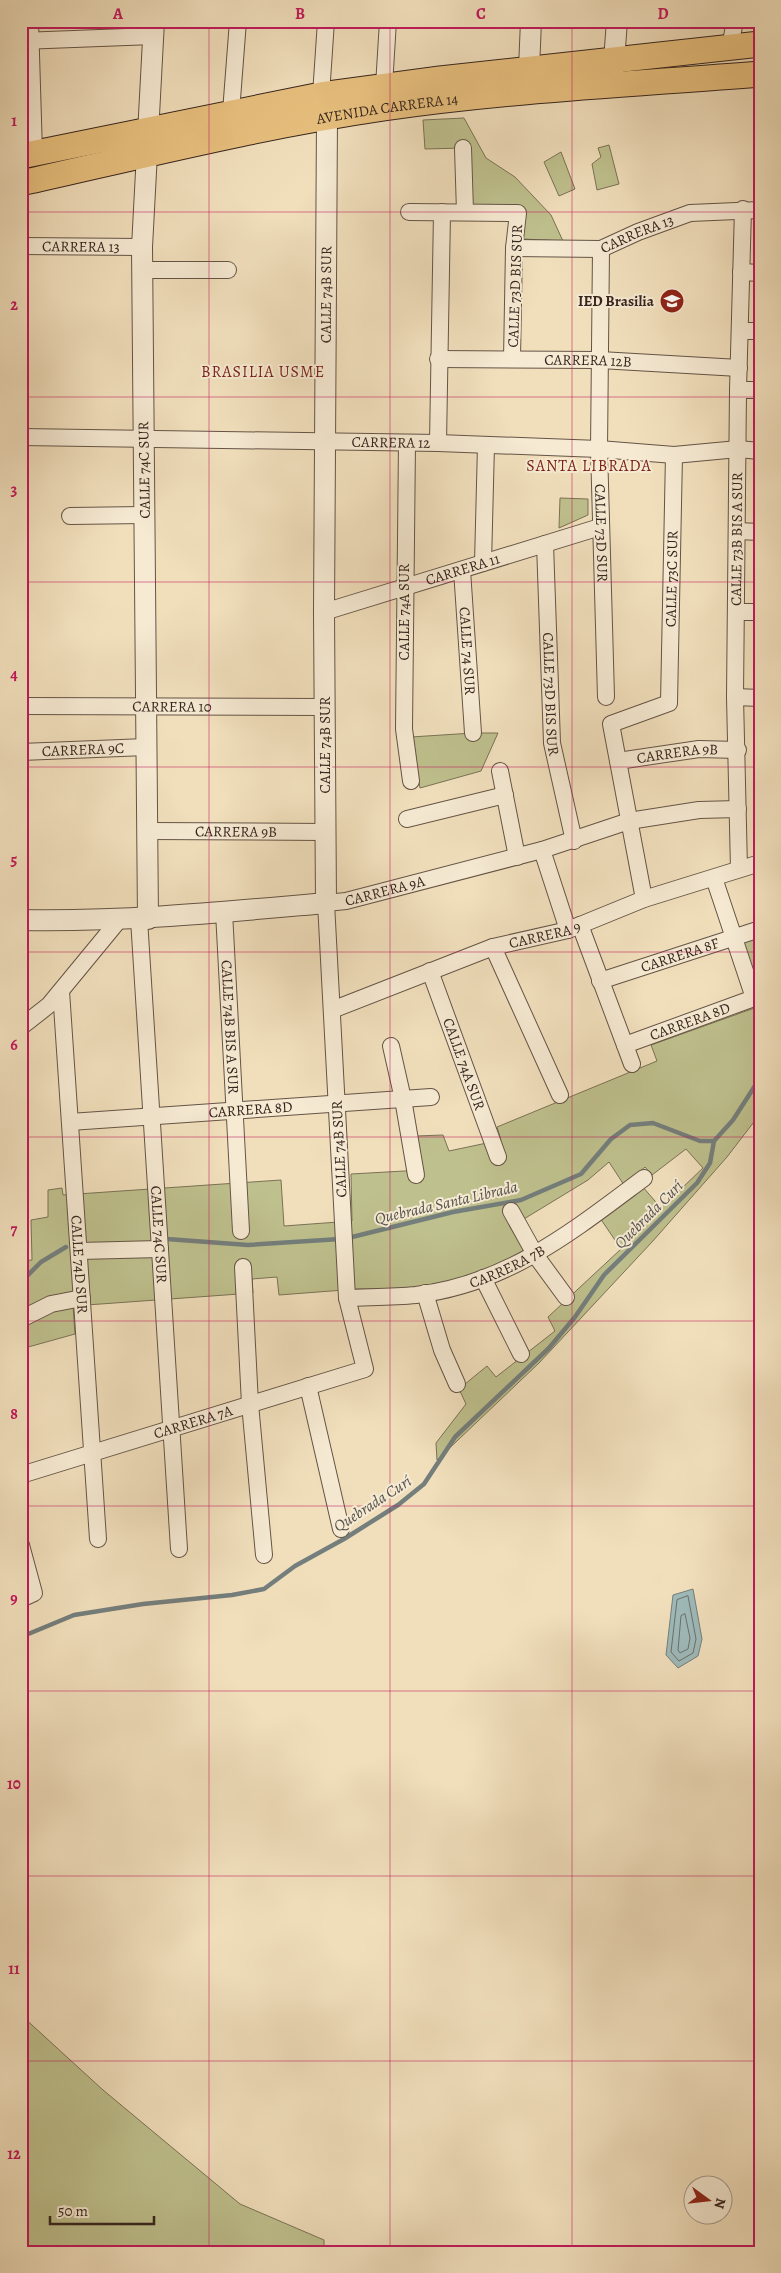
<svg xmlns="http://www.w3.org/2000/svg" width="781" height="2273" font-family="Alegreya,serif">
	<style>
		.green { fill: #bec08d; stroke: #7a7256 }
		.water { fill: #9ebaba; stroke: #747e7c }
		.lines { fill: none; stroke-linecap: round; stroke-linejoin: round }
		.shore { stroke: #6a706c; stroke-width: 1 }
		.stream { stroke: #747e7c; stroke-width: 4.5 }
		.minor-casing { stroke: #655446; stroke-width: 18 }
		.tertiary-casing { stroke: #655446; stroke-width: 22 }
		.primary-casing { stroke: #36251e; stroke-width: 27 }
		.minor { stroke: #f6ead3; stroke-width: 16 }
		.tertiary { stroke: #f6ead3; stroke-width: 20 }
		.primary { stroke: #e8c07e; stroke-width: 25 }
		.grid { fill: none; stroke: #c2185b; stroke-width: 1; stroke-opacity: 0.55 }
		.labels { text-anchor: middle; stroke-width: 4; stroke-linejoin: round; paint-order: stroke }
		.street-label { font-size: 15px; fill: #36251e; stroke: #f6ead3 }
		.poi-label { font-size: 15px; font-weight: bold; fill: #36251e; stroke: #f6ead3; text-anchor: end }
		.neighbourhood-label { font-size: 16px; letter-spacing: 1px; fill: #7a1f14; stroke: #f6ead3 }
		.water-label { font-size: 16px; font-style: italic; fill: #55524d; stroke: #f6ead3 }
		.neatline { fill: none; stroke: #c2185b; stroke-width: 2 }
		.grid-label { font-size: 16px; text-anchor: middle; font-weight: bold; fill: #c2185b }
	</style>
	<rect width="100%" height="100%" fill="#f1dfbc"/>
	<filter id="stains"><feTurbulence type="fractalNoise" baseFrequency=".004" numOctaves="4"/><feColorMatrix values="0 0 0 0 .2 0 0 0 0 .09 0 0 0 0 .02 0 0 0 .5 -.17"/></filter>
	<radialGradient id="worn" r=".72"><stop offset=".6" stop-color="#630" stop-opacity="0"/><stop offset="1" stop-color="#630" stop-opacity=".3"/></radialGradient>
	<g class="green">
		<path d="M464 118 486 158 515 177 551 215 563 241 523 239V209L464 207 463 148 425 149 423 120Z"/>
		<path d="M609 145 619 184 597 190 592 164 601 157 598 148Z"/>
		<path d="M561 152 575 189 559 196 544 162Z"/>
		<path d="M560 498 588 499V515L559 528Z"/>
		<path d="M473 733H498L481 771 420 788 411 737Z"/>
		<path d="M760 934V996L741 941Z"/>
		<path d="M760 1006V1114L727 1157 652 1242 539 1363 437 1460 436 1443 466 1404 459 1389 487 1366 496 1377 555 1331 548 1317 621 1249 600 1218 642 1186 661 1208 703 1168 686 1149 652 1175 645 1167 624 1185 609 1162 588 1180 514 1225 526 1252 460 1280 402 1289H357L279 1295 277 1277 252 1279 253 1293 73 1306 75 1334 21 1349V1261L32 1260 31 1220 48 1217V1190L62 1188 63 1195 281 1180 284 1226 352 1221 351 1174 422 1170 416 1136 443 1135 449 1151 501 1140 497 1127 657 1061 651 1045Z"/>
		<path d="M21 2015 103 2090 240 2204 324 2240V2252H21Z"/>
	</g>
	<path class="water" d="M693 1589 702 1639 698 1656 678 1668 666 1655 673 1595Z"/>
	<g class="lines">
		<g class="shore">
			<path d="M688 1596 696 1639 693 1653 679 1661 671 1652 677 1600Z"/>
			<path d="M685 1614 690 1638 688 1649 680 1653 678 1650 681 1616Z"/>
		</g>
		<g class="stream">
			<path d="M348 1238 453 1212 521 1200 581 1174 611 1139 630 1125 653 1123 700 1141H714L733 1120 760 1078"/>
			<path d="M167 1239 248 1245 340 1239"/>
			<path d="M21 1282 41 1262 66 1247"/>
			<path d="M21 1637 74 1615 143 1604 232 1595 264 1589 295 1566 344 1539 398 1505 424 1484 455 1437 549 1348 575 1317 604 1275 697 1183 710 1163 714 1141"/>
		</g>
		<defs>
			<g id="minor">
				<path d="M30 21 34 153"/>
				<path d="M21 41 153 36"/>
				<path d="M730 47 735 21"/>
				<path d="M384 86 388 21"/>
				<path d="M321 95 326 21"/>
				<path d="M231 112 238 21"/>
				<path d="M463 148 465 212"/>
				<path d="M409 212 518 213 514 248 512 359"/>
				<path id="s1" d="M21 246 142 247"/>
				<path id="s2" d="M514 248 601 249 638 232 690 213 760 210"/>
				<path id="s3" d="M601 249 599 449 606 697"/>
				<path d="M142 270H228"/>
				<path d="M741 272 760 273"/>
				<path d="M740 331H760"/>
				<path id="s4" d="M438 359 600 360 739 368"/>
				<path d="M738 390H760"/>
				<path id="s5" d="M21 437 438 443 599 449 674 455 738 449 760 451"/>
				<path d="M407 443 404 729 411 781"/>
				<path d="M438 443 442 212"/>
				<path d="M70 516 144 515"/>
				<path d="M737 531 760 532"/>
				<path id="s6" d="M545 544 552 743 574 841"/>
				<path d="M483 563 486 445"/>
				<path id="s7" d="M462 570 473 733"/>
				<path id="s8" d="M324 612 600 527"/>
				<path d="M737 612H760"/>
				<path d="M735 697 760 698"/>
				<path id="s9" d="M21 706 324 707"/>
				<path id="s10" d="M21 752 146 747"/>
				<path id="s11" d="M618 761 699 749 738 750"/>
				<path d="M500 771 517 857"/>
				<path d="M407 819 505 795"/>
				<path id="s12" d="M147 831 325 832"/>
				<path d="M542 850 568 930"/>
				<path id="s13" d="M739 869 735 697 738 390 743 209"/>
				<path id="s14" d="M644 899 611 724 669 703 674 455"/>
				<path id="s15" d="M224 912 241 1231"/>
				<path id="s16" d="M139 919 179 1549"/>
				<path d="M580 925 632 1064"/>
				<path d="M493 947 560 1095"/>
				<path id="s17" d="M430 971 498 1157"/>
				<path id="s18" d="M600 981 760 929"/>
				<path id="s19" d="M61 991 98 1539"/>
				<path id="s20" d="M332 1010 493 947 568 930 644 899 760 863"/>
				<path d="M21 1027 49 1005 119 920"/>
				<path id="s21" d="M625 1045 754 998 714 878"/>
				<path d="M391 1046 403 1099 416 1175"/>
				<path id="s22" d="M70 1122 431 1097"/>
				<path d="M511 1211 536 1256 566 1297"/>
				<path d="M79 1251 160 1249"/>
				<path d="M243 1267 250 1404 264 1555"/>
				<path d="M483 1278 521 1354"/>
				<path d="M425 1293 442 1350 457 1384"/>
				<path id="s23" d="M347 1298C370 1297 394 1297 416 1295 508 1284 573 1231 644 1178"/>
				<path d="M21 1319 51 1304 82 1298"/>
				<path d="M308 1386 341 1529"/>
				<path id="s24" d="M21 1475 365 1369 347 1298 326 903 346 901 542 850 629 821 699 810 738 809"/>
				<path d="M21 1545 34 1593 21 1599"/>
			</g>
			<g id="tertiary">
				<path d="M529 69 531 21"/>
				<path d="M613 74 617 21"/>
				<path d="M148 919 142 247 154 21"/>
				<path id="s25" d="M21 920C124 922 224 912 326 903L324 612 327 118"/>
			</g>
			<g id="primary">
				<path d="M21 156 321 95 440 79 760 44"/>
				<path id="s26" d="M21 183C142 156 261 126 384 108 508 90 635 84 760 74"/>
			</g>
		</defs>
		<use href="#minor" class="minor-casing"/>
		<use href="#tertiary" class="tertiary-casing"/>
		<use href="#primary" class="primary-casing"/>
		<use href="#minor" class="minor"/>
		<use href="#tertiary" class="tertiary"/>
		<use href="#primary" class="primary"/>
	</g>
	<path class="grid" d="M209 21V2252M390 21V2252M572 21V2252M21 212H760M21 397H760M21 582H760M21 767H760M21 952H760M21 1137H760M21 1321H760M21 1506H760M21 1691H760M21 1876H760M21 2061H760"/>
	<defs>
		<symbol id="school-disc" viewBox="-11 -11 22 22"><circle r="9.5" fill="#8f2418" stroke="#f6ead3"/><path d="M0-5L7-2L0 1L-7-2ZM-4 1L0 2.5L4 1V4Q0 6-4 4Z" fill="#fff"/></symbol>
	</defs>
	<g fill-rule="evenodd">
		<use href="#school-disc" x="658" y="287" width="28" height="28"/>
	</g>
	<g class="labels">
		<g class="street-label">
			<text dy="5" stroke="none"><textPath href="#s26" startOffset="374">AVENIDA CARRERA 14</textPath></text>
			<text dy="5" stroke="none"><textPath href="#s2" startOffset="126">CARRERA 13</textPath></text>
			<text dy="5" stroke="none"><textPath href="#s1" startOffset="60">CARRERA 13</textPath></text>
			<text transform="translate(515 286) rotate(-88)" y="5">CALLE 73D BIS SUR</text>
			<text dy="5" stroke="none"><textPath href="#s25" startOffset="914">CALLE 74B SUR</textPath></text>
			<text dy="5" stroke="none"><textPath href="#s4" startOffset="150">CARRERA 12B</textPath></text>
			<text dy="5" stroke="none"><textPath href="#s5" startOffset="370">CARRERA 12</textPath></text>
			<text transform="translate(144 470) rotate(-91)" y="5">CALLE 74C SUR</text>
			<text dy="5" stroke="none"><textPath href="#s3" startOffset="284">CALLE 73D SUR</textPath></text>
			<text dy="5" stroke="none"><textPath href="#s13" startOffset="330">CALLE 73B BIS A SUR</textPath></text>
			<text dy="5" stroke="none"><textPath href="#s8" startOffset="145">CARRERA 11</textPath></text>
			<text dy="5" stroke="none"><textPath href="#s14" startOffset="364">CALLE 73C SUR</textPath></text>
			<text transform="translate(404 612) rotate(-90)" y="5">CALLE 74A SUR</text>
			<text dy="5" stroke="none"><textPath href="#s7" startOffset="81">CALLE 74 SUR</textPath></text>
			<text dy="5" stroke="none"><textPath href="#s6" startOffset="150">CALLE 73D BIS SUR</textPath></text>
			<text dy="5" stroke="none"><textPath href="#s9" startOffset="151">CARRERA 10</textPath></text>
			<text transform="translate(325 745) rotate(-90)" y="5">CALLE 74B SUR</text>
			<text dy="5" stroke="none"><textPath href="#s10" startOffset="62">CARRERA 9C</textPath></text>
			<text dy="5" stroke="none"><textPath href="#s11" startOffset="60">CARRERA 9B</textPath></text>
			<text dy="5" stroke="none"><textPath href="#s12" startOffset="89">CARRERA 9B</textPath></text>
			<text dy="5" stroke="none"><textPath href="#s24" startOffset="889">CARRERA 9A</textPath></text>
			<text dy="5" stroke="none"><textPath href="#s20" startOffset="226">CARRERA 9</textPath></text>
			<text dy="5" stroke="none"><textPath href="#s18" startOffset="84">CARRERA 8F</textPath></text>
			<text dy="5" stroke="none"><textPath href="#s21" startOffset="69">CARRERA 8D</textPath></text>
			<text dy="5" stroke="none"><textPath href="#s15" startOffset="115">CALLE 74B BIS A SUR</textPath></text>
			<text dy="5" stroke="none"><textPath href="#s17" startOffset="99">CALLE 74A SUR</textPath></text>
			<text dy="5" stroke="none"><textPath href="#s22" startOffset="181">CARRERA 8D</textPath></text>
			<text transform="translate(339 1149) rotate(-93)" y="5">CALLE 74B SUR</text>
			<text dy="5" stroke="none"><textPath href="#s16" startOffset="316">CALLE 74C SUR</textPath></text>
			<text dy="5" stroke="none"><textPath href="#s19" startOffset="274">CALLE 74D SUR</textPath></text>
			<text dy="5" stroke="none"><textPath href="#s23" startOffset="165">CARRERA 7B</textPath></text>
			<text dy="5" stroke="none"><textPath href="#s24" startOffset="180">CARRERA 7A</textPath></text>
		</g>
		<g class="poi-label">
			<text x="654" y="306">IED Brasilia</text>
		</g>
		<g class="neighbourhood-label">
			<text x="263" y="377">BRASILIA USME</text>
			<text x="589" y="471">SANTA LIBRADA</text>
		</g>
		<g class="water-label">
			<text transform="translate(446 1202) rotate(-13)" y="6">Quebrada Santa Librada</text>
			<text transform="translate(648 1214) rotate(-45)" y="6">Quebrada Curí</text>
			<text transform="translate(372 1503) rotate(-33)" y="6">Quebrada Curí</text>
		</g>
	</g>
	<rect width="781" height="2273" fill="none" stroke="#f1dfbc" stroke-width="55"/>
	<g transform="translate(708 2200) rotate(105)"><circle r="24" fill="#f6ead3" stroke="#a99b8b"/>
	<path d="M0-4L9 19L0 12L-9 19Z" fill="#8f2418"/>
	<text y="-8" font-size="14" font-weight="bold" text-anchor="middle" fill="#36251e">N</text>
	</g>
	<path d="M50 2216v8h104v-8" fill="none" stroke="#36251e" stroke-width="2.5"/>
	<text x="58" y="2216" font-size="15" fill="#36251e" stroke="#f6ead3" stroke-width="4" paint-order="stroke">50 m</text>
	<rect x="28" y="28" width="726" height="2218" class="neatline"/>
	<g class="grid-label">
		<text x="118" y="19">A</text>
		<text x="300" y="19">B</text>
		<text x="481" y="19">C</text>
		<text x="663" y="19">D</text>
		<text x="14" y="126">1</text>
		<text x="14" y="310">2</text>
		<text x="14" y="495">3</text>
		<text x="14" y="680">4</text>
		<text x="14" y="865">5</text>
		<text x="14" y="1050">6</text>
		<text x="14" y="1235">7</text>
		<text x="14" y="1419">8</text>
		<text x="14" y="1604">9</text>
		<text x="14" y="1789">10</text>
		<text x="14" y="1974">11</text>
		<text x="14" y="2159">12</text>
	</g>
	<rect width="100%" height="100%" filter="url(#stains)"/>
	<rect width="100%" height="100%" fill="url(#worn)"/>
</svg>
